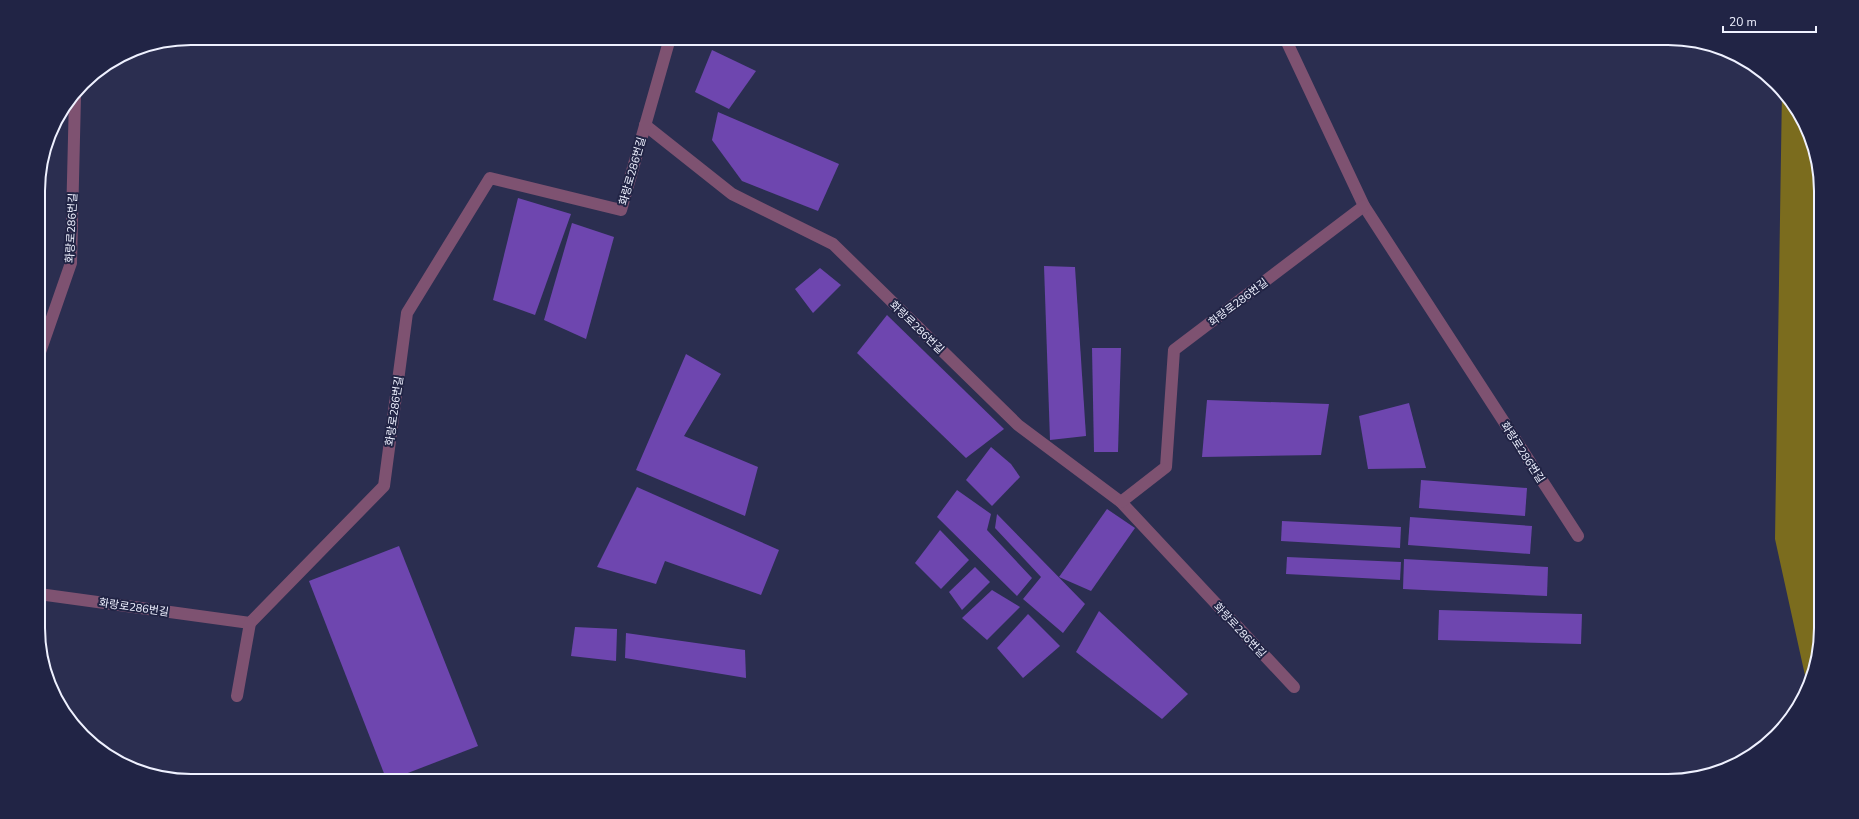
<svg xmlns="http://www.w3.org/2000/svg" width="1859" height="819" font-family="'Nunito Sans','Noto Sans KR',sans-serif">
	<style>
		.forest { fill: #7b6c1e }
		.building { fill: #6e46af }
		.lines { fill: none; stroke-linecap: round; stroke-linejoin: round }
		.minor { stroke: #7e5271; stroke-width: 12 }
		.labels { text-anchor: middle; stroke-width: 4; stroke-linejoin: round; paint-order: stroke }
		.street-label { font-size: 11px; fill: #eff1ff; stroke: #212445 }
		.rim { fill: none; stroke: #eff1ff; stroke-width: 2 }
	</style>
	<rect width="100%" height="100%" fill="#2b2e50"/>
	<path class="forest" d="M1782 90C1804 112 1812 142 1820 171L1821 628 1808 689 1775 539Z"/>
	<g class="building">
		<path d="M712 50 756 71 729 109 695 92Z"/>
		<path d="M718 112 839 164 818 211 742 181 712 140Z"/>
		<path d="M518 198 571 214 535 315 493 300Z"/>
		<path d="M572 223 614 237 586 339 544 320Z"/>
		<path d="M1044 266 1075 267 1086 436 1050 440Z"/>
		<path d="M820 268 841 285 813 313 795 289Z"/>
		<path d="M887 315 1004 429 966 458 857 353Z"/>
		<path d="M1092 348H1121L1118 452H1094Z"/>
		<path d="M686 354 721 374 684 436 758 467 745 516 636 470Z"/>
		<path d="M1207 400 1329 404 1321 455 1202 457Z"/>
		<path d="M1409 403 1426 468 1368 469 1359 416Z"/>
		<path d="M991 447 1011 464 1020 477 992 506 966 480Z"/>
		<path d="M1421 480 1527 488 1525 516 1419 508Z"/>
		<path d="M637 487 779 550 761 595 665 561 656 584 597 567Z"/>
		<path d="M957 490 991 514 987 530 1032 578 1017 596 937 517Z"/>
		<path d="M1107 509 1135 528 1091 591 1059 577Z"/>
		<path d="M997 514 1085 604 1063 633 1023 599 1041 577 995 528Z"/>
		<path d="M1410 517 1532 526 1530 554 1408 545Z"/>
		<path d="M1282 521 1401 527 1400 548 1281 541Z"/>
		<path d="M940 530 969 560 941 589 915 563Z"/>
		<path d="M399 546 478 746 387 781 309 581Z"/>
		<path d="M1287 557 1401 562 1400 580 1286 574Z"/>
		<path d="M1404 559 1548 567 1547 596 1403 589Z"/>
		<path d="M975 567 990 582 962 610 949 592Z"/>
		<path d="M992 590 1020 607 987 640 962 618Z"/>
		<path d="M1439 610 1582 614 1581 644 1438 640Z"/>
		<path d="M1099 611 1188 694 1162 719 1076 652Z"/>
		<path d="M1028 614 1060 646 1023 678 997 648Z"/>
		<path d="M575 627 617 629 616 661 571 656Z"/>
		<path d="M626 633 745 650 746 678 625 658Z"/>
	</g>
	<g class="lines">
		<g class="minor">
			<path d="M1285 38 1364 206 1578 536"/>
			<path d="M645 125 732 194 833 244 1018 425 1121 502 1294 687"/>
			<path d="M39 355 71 263 75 96"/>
			<path d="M1121 502 1166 467 1174 350 1364 206"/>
			<path d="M39 594 250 623 384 486 407 313 490 178 621 210 670 38"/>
			<path d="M237 696 250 623"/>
		</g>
	</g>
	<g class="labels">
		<g class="street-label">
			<text transform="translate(632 171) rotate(-74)" y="4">화랑로286번길</text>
			<text transform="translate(71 228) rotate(-87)" y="4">화랑로286번길</text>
			<text transform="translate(1238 302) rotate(-37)" y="4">화랑로286번길</text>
			<text transform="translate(917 327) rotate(44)" y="4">화랑로286번길</text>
			<text transform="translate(394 411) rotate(-82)" y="4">화랑로286번길</text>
			<text transform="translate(1523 452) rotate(57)" y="4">화랑로286번길</text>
			<text transform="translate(134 607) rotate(8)" y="4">화랑로286번길</text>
			<text transform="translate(1240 630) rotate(47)" y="4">화랑로286번길</text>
		</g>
	</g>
	<path d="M0 0H1859V819H0ZM191 45H1668A146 146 0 0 1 1814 191V628A146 146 0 0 1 1668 774H191A146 146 0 0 1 45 628V191A146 146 0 0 1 191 45Z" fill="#212445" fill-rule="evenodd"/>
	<path class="rim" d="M191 45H1668A146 146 0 0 1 1814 191V628A146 146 0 0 1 1668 774H191A146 146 0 0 1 45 628V191A146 146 0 0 1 191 45Z"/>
	<path d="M1723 26v6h93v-6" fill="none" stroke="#eff1ff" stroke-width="2"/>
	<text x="1729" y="26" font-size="12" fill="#eff1ff" stroke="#212445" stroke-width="3" paint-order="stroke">20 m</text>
</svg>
